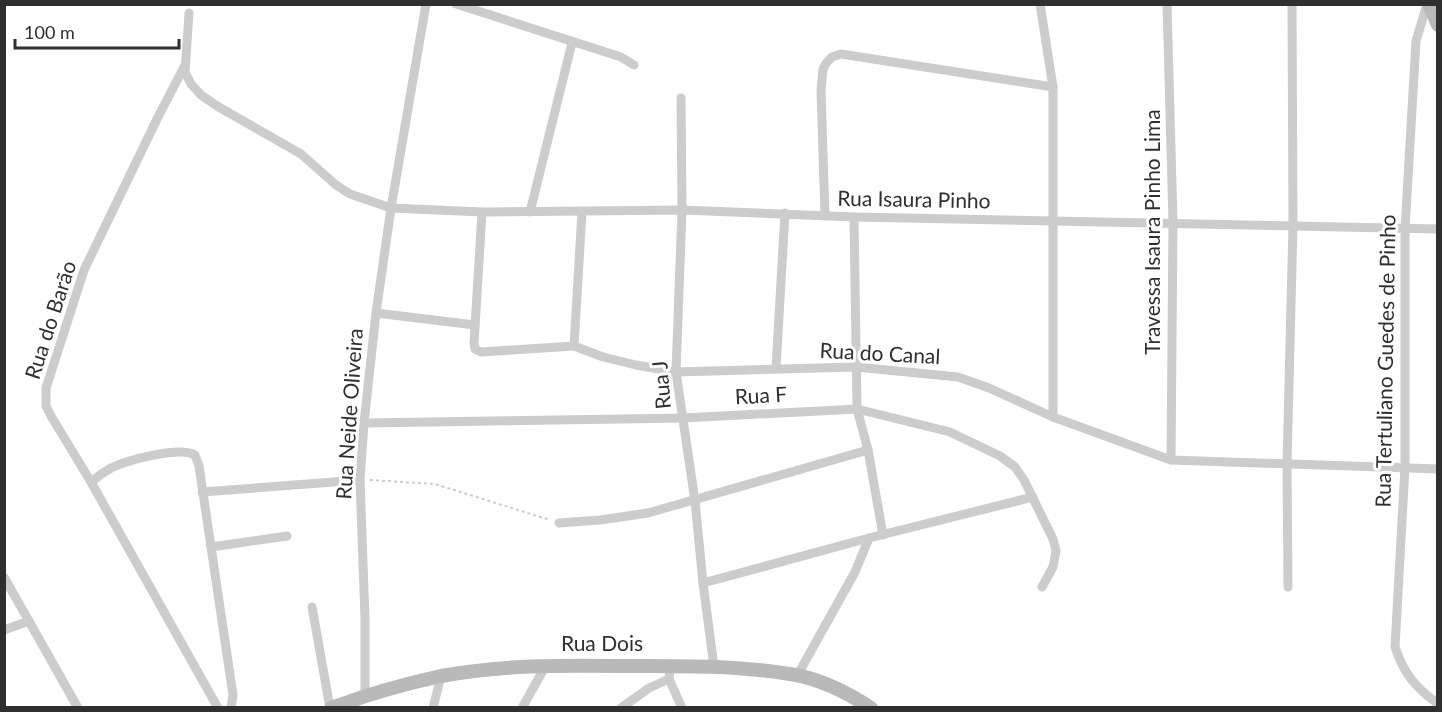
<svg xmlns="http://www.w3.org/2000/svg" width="1442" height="712" font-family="Lato,sans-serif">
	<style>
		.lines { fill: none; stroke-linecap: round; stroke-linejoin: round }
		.path { stroke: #ccc; stroke-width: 2; stroke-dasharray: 3 3; stroke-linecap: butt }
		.street { stroke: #ccc; stroke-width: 9 }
		.secondary { stroke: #b9b9b9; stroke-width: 14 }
		.labels { text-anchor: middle; stroke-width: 6; stroke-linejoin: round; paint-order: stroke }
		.street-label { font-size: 21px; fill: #2f2f2f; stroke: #fff }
	</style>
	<rect width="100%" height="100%" fill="#fff"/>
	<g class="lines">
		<path class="path" d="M370 480 435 484 550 520"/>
		<g class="street">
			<path d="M456 4 621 57 634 65"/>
			<path d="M1040 4 1053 87V417"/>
			<path d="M1167 4 1173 222 1171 460"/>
			<path d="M1427 4 1416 41 1405 229V467L1395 647C1404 674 1415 687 1438 704"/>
			<path d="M189 13 185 72 191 84 201 95 217 106 301 154 336 185 350 194 391 208 482 212 682 210 854 217 1438 229"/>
			<path d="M185 65 158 117 84 270 46 388V406L51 416 91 482 218 708"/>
			<path d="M681 98 682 210 676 372 695 501 703 583 714 667"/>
			<path d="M482 212 474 343 475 349 481 352 574 346 603 357 636 365 676 372 856 367 958 377 989 388 1053 417 1171 460 1438 469"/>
			<path d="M530 212 572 43"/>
			<path d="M825 216 821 91 823 69 827 62 832 57 841 54 1053 87"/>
			<path d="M854 217 857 409 868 450 883 535"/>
			<path d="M376 313 475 325"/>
			<path d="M574 346 582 212"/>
			<path d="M776 368 785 213"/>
			<path d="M364 423 683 418 857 409 950 432 1000 456 1015 467 1024 480 1053 539 1056 551 1053 567 1042 587"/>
			<path d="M91 482C97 477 104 472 111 468 128 460 179 446 195 455L199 466 233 695 231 708"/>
			<path d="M202 492 360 480"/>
			<path d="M559 523 600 520 648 513 868 450"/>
			<path d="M211 547 287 536"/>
			<path d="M4 577 78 708"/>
			<path d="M703 583 869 538 1033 497"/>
			<path d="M1288 587 1287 464 1293 225 1292 4"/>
			<path d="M312 607 330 708"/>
			<path d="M4 630 29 621"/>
			<path d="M797 676 855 572 869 538"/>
			<path d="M669 679 682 708"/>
			<path d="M365 696V618L360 480 364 423 376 313 391 208 426 4"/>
			<path d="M433 708 441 676"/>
			<path d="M522 708 546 665"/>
			<path d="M621 708 649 688 669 679 670 666"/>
		</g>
		<g class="secondary">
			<path d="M1429 4 1438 25"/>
			<path d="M331 708C366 695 404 684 441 676 500 665 562 665 623 666 680 666 739 665 796 675 822 680 848 693 871 708"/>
		</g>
	</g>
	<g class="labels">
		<g class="street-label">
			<text transform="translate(914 200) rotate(1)" y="7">Rua Isaura Pinho</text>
			<text transform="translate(1153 232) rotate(-90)" y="7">Travessa Isaura Pinho Lima</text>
			<text transform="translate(51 320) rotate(-72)" y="7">Rua do Barão</text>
			<text transform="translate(880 354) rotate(3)" y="7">Rua do Canal</text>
			<text transform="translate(1386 361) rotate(-89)" y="7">Rua Tertuliano Guedes de Pinho</text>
			<text transform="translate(662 385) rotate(-95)" y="7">Rua J</text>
			<text transform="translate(761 396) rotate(-3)" y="7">Rua F</text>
			<text transform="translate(350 414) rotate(-86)" y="7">Rua Neide Oliveira</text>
			<text x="602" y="651">Rua Dois</text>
		</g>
	</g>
	<rect width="1442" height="712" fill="none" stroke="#2f2f2f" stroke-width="12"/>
	<path d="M15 39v9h164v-9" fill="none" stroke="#2f2f2f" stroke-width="3"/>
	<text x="24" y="39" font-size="18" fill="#2f2f2f" stroke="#ffffff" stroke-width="4.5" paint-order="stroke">100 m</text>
</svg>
